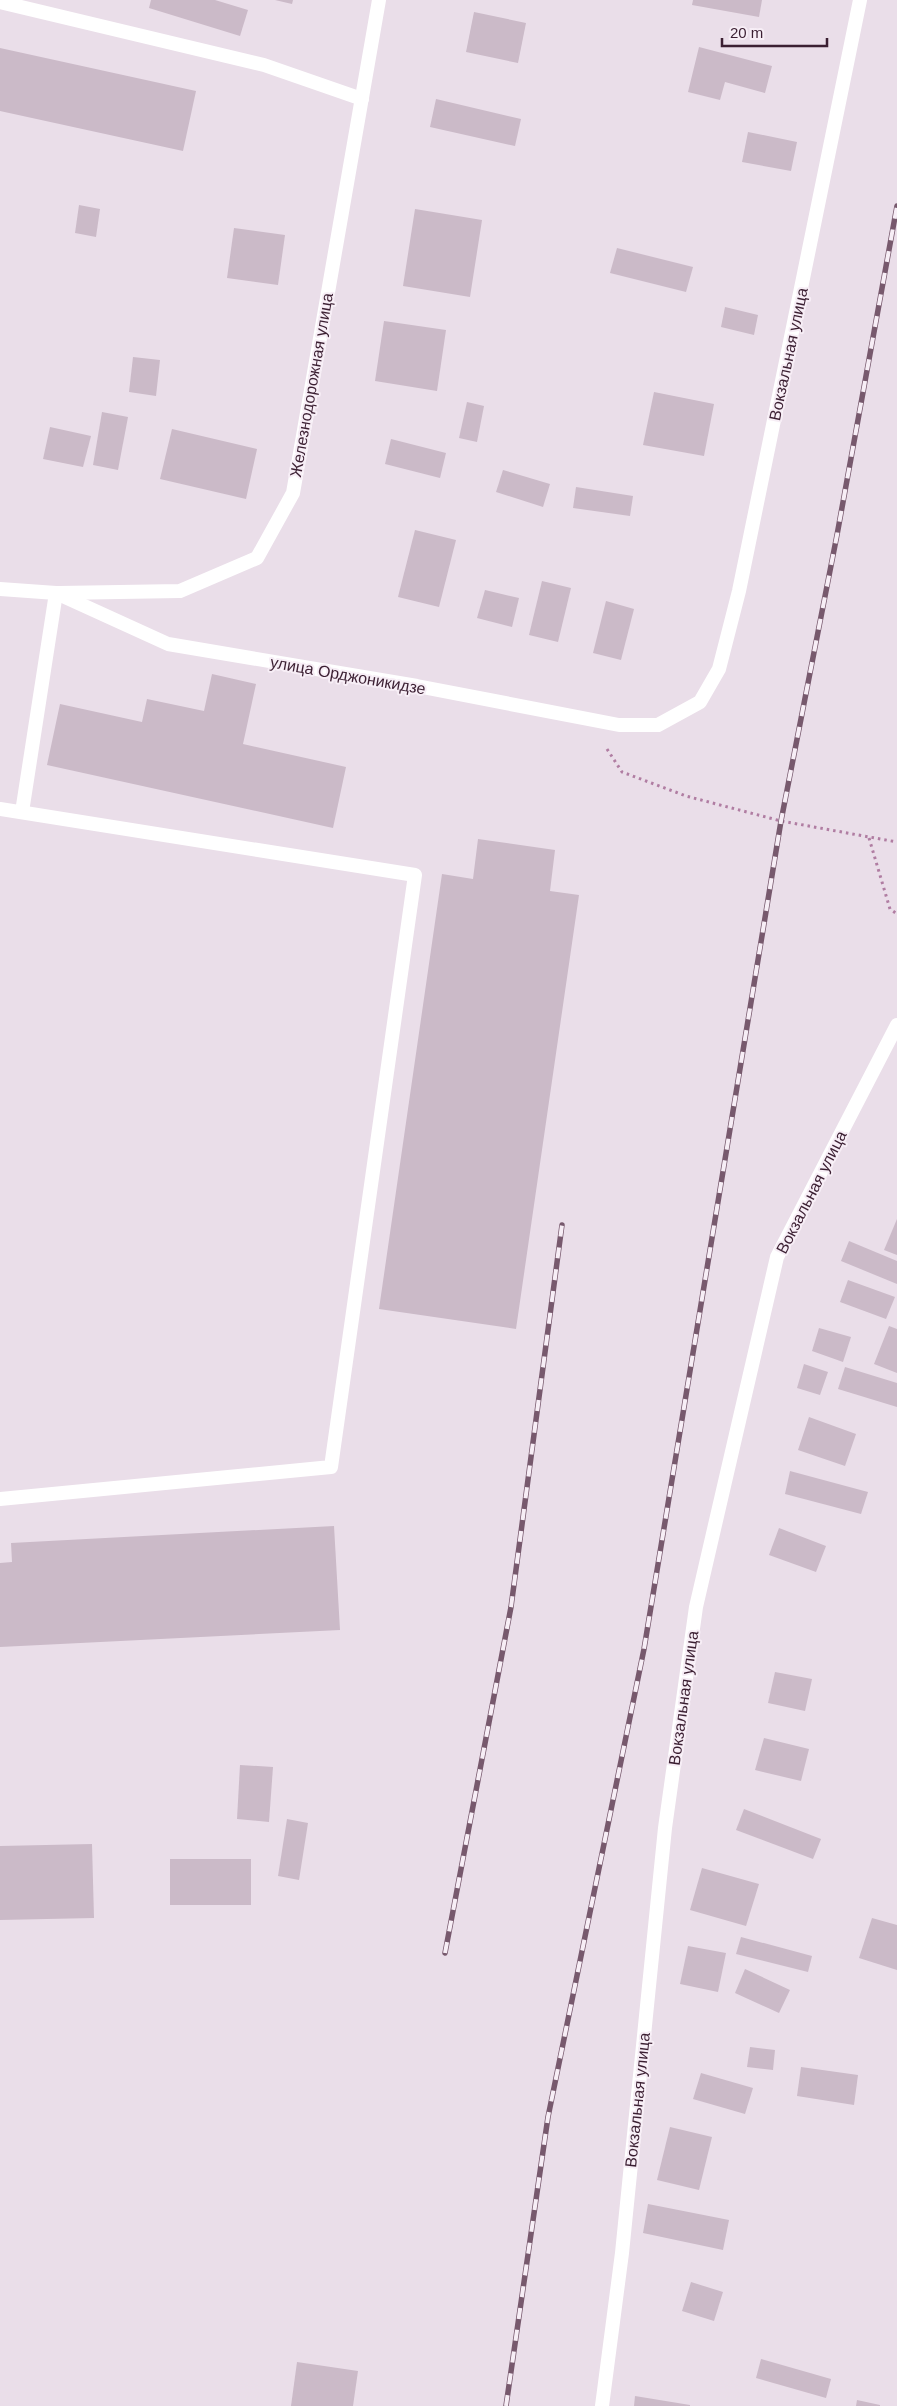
<svg xmlns="http://www.w3.org/2000/svg" width="897" height="2406" font-family="Helvetica,sans-serif">
	<style>
		.building { fill: #cbbac8 }
		.lines { fill: none; stroke-linecap: round; stroke-linejoin: round }
		.path { stroke: #b07da2; stroke-width: 3; stroke-dasharray: 2.5 4; stroke-linecap: butt }
		.service { stroke: #fff; stroke-width: 14 }
		.minor { stroke: #fff; stroke-width: 14 }
		.rail-casing { stroke: #77596d; stroke-width: 5.5 }
		.rail { stroke: #f7eef6; stroke-width: 4; stroke-dasharray: 11; stroke-linecap: butt }
		.labels { text-anchor: middle; stroke-width: 4; stroke-linejoin: round; paint-order: stroke }
		.street-label { font-size: 16px; fill: #3b1f32; stroke: #f7eef6 }
	</style>
	<rect width="100%" height="100%" fill="#eadee9"/>
	<g class="building">
		<path d="M151 0H215L248 10 240 36 149 8Z"/>
		<path d="M275 0H293L292 4Z"/>
		<path d="M693 0H762L759 17 692 5Z"/>
		<path d="M474 12 526 23 518 63 466 52Z"/>
		<path d="M699 47 772 66 765 93 725 82 720 100 688 92Z"/>
		<path d="M0 48 196 91 183 151 0 111Z"/>
		<path d="M436 99 521 119 515 146 430 127Z"/>
		<path d="M748 132 797 142 791 171 742 162Z"/>
		<path d="M79 205 100 209 96 237 75 233Z"/>
		<path d="M415 209 482 220 470 297 403 286Z"/>
		<path d="M234 228 285 235 278 285 227 278Z"/>
		<path d="M617 248 693 267 686 292 610 273Z"/>
		<path d="M725 307 758 315 754 335 721 327Z"/>
		<path d="M384 321 446 330 437 391 375 381Z"/>
		<path d="M133 357 160 360 156 396 129 392Z"/>
		<path d="M654 392 714 404 704 456 643 445Z"/>
		<path d="M467 402 484 406 477 442 459 438Z"/>
		<path d="M102 412 128 417 118 470 93 465Z"/>
		<path d="M50 427 91 436 83 467 43 459Z"/>
		<path d="M172 429 257 449 246 499 160 479Z"/>
		<path d="M391 439 446 453 440 478 385 464Z"/>
		<path d="M503 470 550 484 543 507 496 492Z"/>
		<path d="M576 487 633 496 630 516 573 508Z"/>
		<path d="M415 530 456 540 439 607 398 597Z"/>
		<path d="M542 581 571 588 558 642 529 635Z"/>
		<path d="M485 590 519 598 512 627 477 618Z"/>
		<path d="M606 601 634 609 621 660 593 653Z"/>
		<path d="M212 674 256 684 243 744 346 767 333 828 47 765 60 704 142 722 147 699 204 711Z"/>
		<path d="M478 839 555 850 550 891 579 895 516 1329 379 1309 442 874 473 879Z"/>
		<path d="M897 1219V1255L884 1250Z"/>
		<path d="M849 1241 897 1261V1284L841 1261Z"/>
		<path d="M848 1280 895 1297 886 1319 840 1302Z"/>
		<path d="M889 1326 897 1329V1373L874 1364Z"/>
		<path d="M819 1328 851 1337 843 1362 812 1351Z"/>
		<path d="M804 1364 828 1372 820 1395 797 1388Z"/>
		<path d="M845 1367 897 1383V1407L838 1389Z"/>
		<path d="M809 1417 856 1434 845 1466 798 1450Z"/>
		<path d="M790 1471 868 1492 861 1514 785 1494Z"/>
		<path d="M334 1526 340 1630 0 1647V1563L12 1562 11 1543Z"/>
		<path d="M779 1528 826 1546 816 1572 769 1555Z"/>
		<path d="M775 1672 812 1679 805 1711 768 1703Z"/>
		<path d="M764 1738 809 1749 801 1781 755 1770Z"/>
		<path d="M240 1765 273 1767 269 1822 237 1819Z"/>
		<path d="M744 1809 821 1839 813 1859 736 1830Z"/>
		<path d="M287 1819 308 1823 299 1880 278 1876Z"/>
		<path d="M92 1844 94 1918 0 1920V1846Z"/>
		<rect x="170" y="1859" width="81" height="46"/>
		<path d="M702 1868 759 1884 746 1926 690 1910Z"/>
		<path d="M872 1918 897 1925V1970L859 1958Z"/>
		<path d="M741 1937 812 1956 808 1972 736 1954Z"/>
		<path d="M688 1946 726 1953 718 1992 680 1984Z"/>
		<path d="M745 1969 790 1990 779 2013 735 1993Z"/>
		<path d="M750 2047 775 2050 773 2070 747 2067Z"/>
		<path d="M801 2067 858 2075 854 2105 797 2096Z"/>
		<path d="M701 2073 753 2088 745 2114 693 2099Z"/>
		<path d="M670 2127 712 2137 699 2190 657 2180Z"/>
		<path d="M648 2204 729 2220 723 2250 643 2233Z"/>
		<path d="M691 2282 723 2292 714 2321 682 2311Z"/>
		<path d="M761 2359 831 2379 826 2398 756 2378Z"/>
		<path d="M297 2362 358 2371 353 2406H291Z"/>
		<path d="M635 2396 690 2405V2406H634Z"/>
		<path d="M857 2400 880 2405V2406H856Z"/>
	</g>
	<g class="lines">
		<g class="path">
			<path d="M607 749 622 772 686 796 781 821 897 842"/>
			<path d="M869 838 890 909 897 914"/>
		</g>
		<g class="service">
			<path d="M0 2 264 65 362 99"/>
			<path d="M0 809 415 875 331 1467 0 1499"/>
			<path d="M22 812 56 593"/>
		</g>
		<g class="minor">
			<path d="M0 589 56 593 168 644 417 686 619 725H658L700 702 719 669 739 591 860 0"/>
			<path d="M59 593 180 591 257 558 293 493 379 0"/>
			<path d="M602 2406 622 2253 665 1828 696 1607 777 1257 897 1025"/>
		</g>
		<defs>
			<g id="rail">
				<path d="M445 1953 511 1607 562 1225"/>
				<path d="M506 2406 548 2117 644 1649 781 821 837 535 897 206"/>
			</g>
		</defs>
		<use href="#rail" class="rail-casing"/>
		<use href="#rail" class="rail"/>
	</g>
	<g class="labels">
		<g class="street-label">
			<text transform="translate(788 354) rotate(-78)" y="6">Вокзальная улица</text>
			<text transform="translate(311 385) rotate(-80)" y="6">Железнодорожная улица</text>
			<text transform="translate(348 675) rotate(10)" y="6">улица Орджоникидзе</text>
			<text transform="translate(811 1192) rotate(-63)" y="6">Вокзальная улица</text>
			<text transform="translate(683 1698) rotate(-82)" y="6">Вокзальная улица</text>
			<text transform="translate(637 2100) rotate(-84)" y="6">Вокзальная улица</text>
		</g>
	</g>
	<path d="M722 38v8h105v-8" fill="none" stroke="#3b1f32" stroke-width="2.5"/>
	<text x="730" y="38" font-size="15" fill="#3b1f32" stroke="#f7eef6" stroke-width="4" paint-order="stroke">20 m</text>
</svg>
